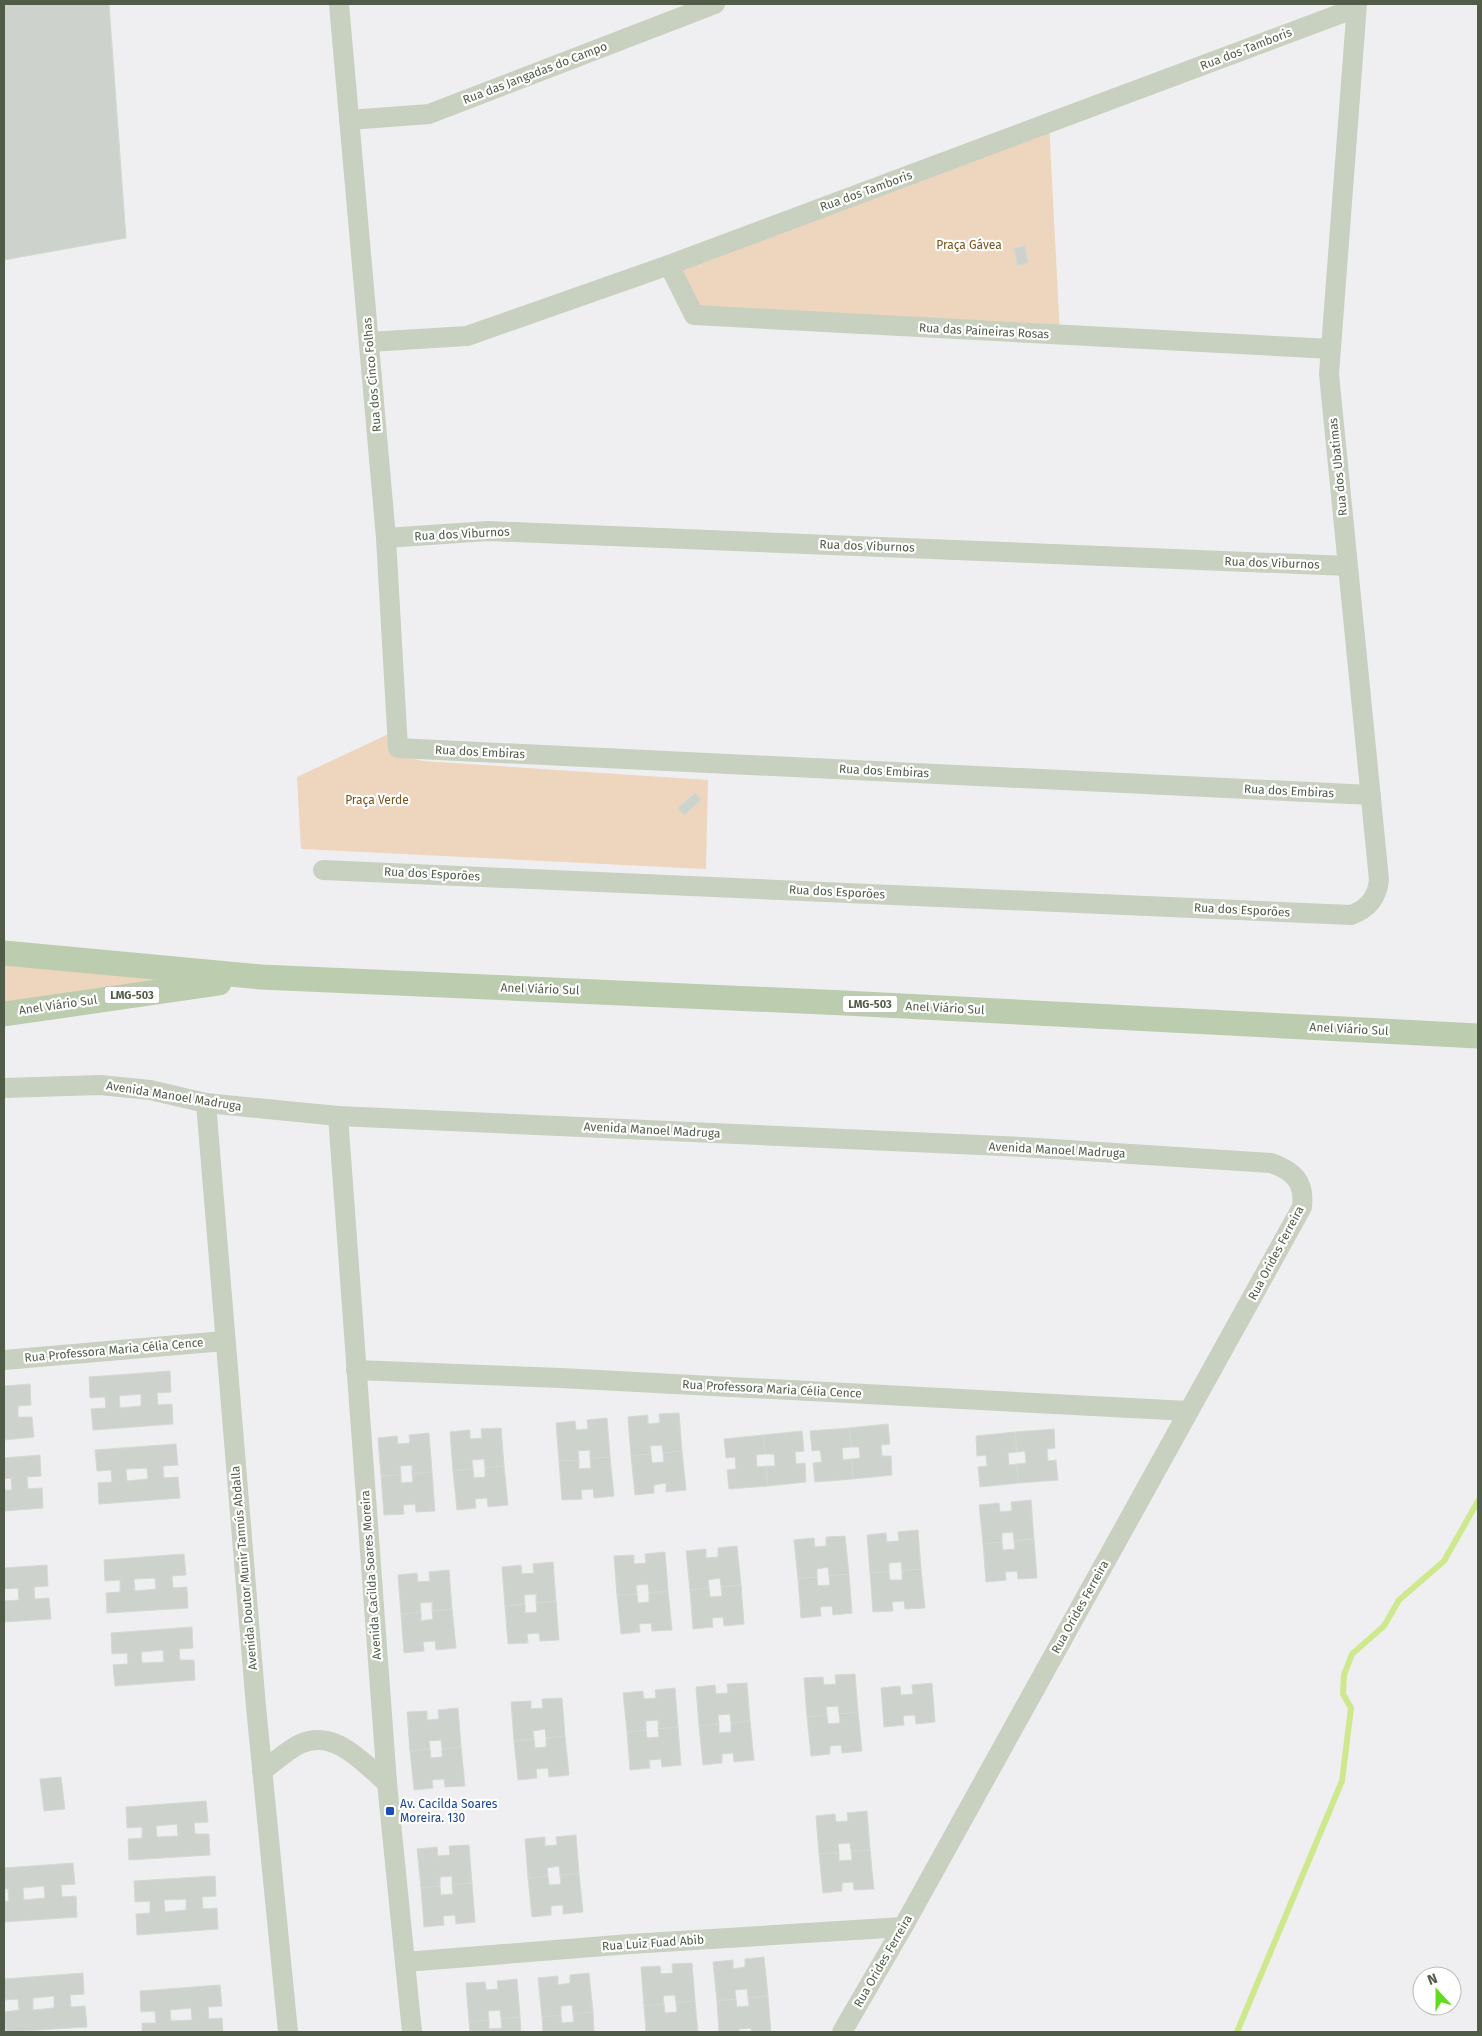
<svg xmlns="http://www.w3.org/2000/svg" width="1482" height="2036" font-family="'Fira Sans',sans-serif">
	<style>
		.green { fill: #edd5be }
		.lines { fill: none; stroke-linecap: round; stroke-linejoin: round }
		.stream { stroke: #cee98d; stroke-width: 6 }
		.building { fill: #cdd3cc; stroke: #d4dad3; fill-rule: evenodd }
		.minor { stroke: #c8d0c0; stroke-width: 20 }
		.major { stroke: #bccdaf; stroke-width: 25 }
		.transit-dot { fill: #1a4fb4; stroke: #fff; stroke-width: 2 }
		.labels { text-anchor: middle; stroke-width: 4.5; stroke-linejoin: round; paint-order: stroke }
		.shield { fill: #fff; stroke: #848d7e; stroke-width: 1 }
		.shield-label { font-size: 11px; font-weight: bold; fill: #505c47 }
		.street-label { font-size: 12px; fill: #505c47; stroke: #fff }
		.park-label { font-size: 12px; fill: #7b531a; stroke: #fff }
		.transit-label { font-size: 12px; fill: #164399; stroke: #fff; text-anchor: start }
	</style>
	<rect width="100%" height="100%" fill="#efeff1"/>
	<g class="green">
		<path d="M1049 123 1060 335 694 315 669 265Z"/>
		<path d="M397 730 406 757 422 761 708 780 706 869 301 849 297 777Z"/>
		<path d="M4 953 261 977 4 1014Z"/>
	</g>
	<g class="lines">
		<path class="stream" d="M1237 2032 1342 1781 1351 1708 1343 1694 1344 1675 1352 1654 1384 1626 1399 1600 1444 1561 1478 1501"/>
	</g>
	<g class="building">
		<path d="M4 4H109L126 238 4 260Z"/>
		<path d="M1025 246 1028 263 1017 265 1014 248Z"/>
		<path d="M695 793 701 800 684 815 678 808Z"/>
		<path d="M170 1371 171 1392 157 1393 158 1405 172 1404 173 1424 93 1430 91 1409 106 1408 105 1397 90 1398 89 1377ZM141 1394V1406L120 1408 119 1396Z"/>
		<path d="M30 1384 31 1405 18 1406V1417H32L34 1437 4 1440V1386Z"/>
		<path d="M679 1413 682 1451 663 1453 662 1445 650 1446 651 1454 631 1456 628 1417 648 1415V1424L660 1423 659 1414Z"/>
		<path d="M607 1418 610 1457 590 1459V1450L578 1451 579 1460 559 1461 556 1423 575 1421 576 1430 588 1429 587 1420Z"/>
		<path d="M888 1424 890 1444 881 1445 882 1456H891L892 1475 853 1479 852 1459 860 1458 859 1447H851L849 1428Z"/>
		<path d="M501 1428 504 1466 485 1468 484 1459 472 1460 473 1469 453 1471 450 1432 470 1430V1439L482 1438 481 1429Z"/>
		<path d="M849 1428 851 1447 842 1448 843 1460 852 1459 853 1479 815 1482 813 1463 822 1462 820 1450 812 1451 810 1431Z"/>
		<path d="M1054 1429 1055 1448 1047 1449 1048 1461 1056 1460 1058 1480 1019 1483 1017 1464 1026 1463 1025 1451 1017 1452 1015 1432Z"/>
		<path d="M802 1431 804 1451 795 1452 796 1464 805 1463 806 1482 768 1486 766 1466H775L774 1454H765L763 1435Z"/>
		<path d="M1015 1432 1017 1452 1008 1453 1009 1465 1017 1464 1019 1483 980 1487 978 1467 987 1466 986 1455 977 1456 976 1436Z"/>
		<path d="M429 1433 432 1472 412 1474V1465L400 1466 401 1475 381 1476 378 1438 397 1436 398 1444 410 1443 409 1435Z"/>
		<path d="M763 1435 765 1454 756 1455 757 1467 766 1466 768 1486 729 1489 727 1470 736 1469 735 1457 726 1458 724 1439Z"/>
		<path d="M176 1444 178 1465 163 1466 164 1478 178 1477 180 1498 99 1504 98 1483 112 1482 111 1470 97 1471 95 1450ZM147 1468 148 1479 127 1481 126 1469Z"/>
		<path d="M682 1451 686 1490 666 1492V1483L654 1485V1493L635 1495 631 1456 651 1454 652 1463 664 1462 663 1453Z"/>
		<path d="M40 1455 41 1476 27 1477 28 1489 42 1488 43 1508 4 1511V1490H12L11 1478 4 1479V1458Z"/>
		<path d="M610 1457 614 1496 594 1498 593 1489 581 1490 582 1499 562 1500 559 1461 579 1460V1469L591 1468 590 1459Z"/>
		<path d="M504 1466 508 1505 488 1507 487 1498 475 1499 476 1508 457 1510 453 1471 473 1469 474 1478 485 1477V1468Z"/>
		<path d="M432 1472 435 1511 416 1512 415 1504 403 1505 404 1514 384 1515 381 1476 401 1475V1483L413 1482 412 1474Z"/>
		<path d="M1031 1500 1034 1539 1014 1541 1013 1532 1002 1533V1542L983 1544 979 1505 999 1503 1000 1512 1012 1511 1011 1502Z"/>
		<path d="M918 1530 921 1569 902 1571 901 1562 889 1563V1572L870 1573 867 1535 886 1533 887 1542 899 1541 898 1532Z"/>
		<path d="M845 1536 849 1574 829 1576 828 1567 817 1569V1577L798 1579 794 1540 814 1538 815 1547 826 1546V1537Z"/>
		<path d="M1034 1539 1037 1578 1018 1579 1017 1571 1005 1572 1006 1580 986 1582 983 1544 1002 1542 1003 1550 1015 1549 1014 1541Z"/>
		<path d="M737 1546 741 1585 721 1587 720 1578 708 1580 709 1588 690 1590 686 1551 706 1549V1558L718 1557V1548Z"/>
		<path d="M665 1552 668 1591 649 1593 648 1584 636 1585 637 1594 617 1595 614 1556 634 1555V1564L646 1563 645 1554Z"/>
		<path d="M184 1554 186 1575 172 1576 173 1588 187 1587 188 1608 107 1613 106 1593 120 1592V1580L105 1581 104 1560ZM155 1578 156 1589 135 1591 134 1579Z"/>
		<path d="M553 1562 556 1601 536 1603V1594L524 1595 525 1604 505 1606 502 1567 521 1565 522 1574 534 1573 533 1564Z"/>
		<path d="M47 1565 48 1586 34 1587 35 1599 49 1598 51 1619 4 1622V1601L19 1600 18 1588 4 1589V1568Z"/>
		<path d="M921 1569 925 1608 905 1609 904 1601 892 1602 893 1611 873 1612 870 1573 889 1572 890 1580H902V1571Z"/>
		<path d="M449 1570 452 1609 432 1611V1602L420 1603 421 1612 401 1614 398 1575 417 1573 418 1582 430 1581 429 1572Z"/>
		<path d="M849 1574 852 1613 833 1615 832 1606 820 1607 821 1616 801 1618 798 1579 817 1577 818 1586 830 1585 829 1576Z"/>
		<path d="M741 1585 744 1624 724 1626 723 1617 712 1618 713 1627 693 1629 690 1590 709 1588 710 1597 722 1596 721 1587Z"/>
		<path d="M668 1591 672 1630 652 1631 651 1623 639 1624 640 1632 621 1634 617 1595 637 1594 638 1603 649 1602V1593Z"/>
		<path d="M556 1601 559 1640 540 1641 539 1633 527 1634 528 1643 508 1644 505 1606 525 1604V1613L537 1612 536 1603Z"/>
		<path d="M452 1609 456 1648 436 1650 435 1641 423 1642 424 1651 404 1653 401 1614 421 1612V1621L433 1619 432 1611Z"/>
		<path d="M192 1627 193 1648 179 1649 180 1660H194L195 1680 115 1686 113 1665 128 1664 127 1653 112 1654 111 1633ZM163 1650 164 1662 142 1663 141 1652Z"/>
		<path d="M855 1674 858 1712 839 1714 838 1706 826 1707 827 1715 807 1717 804 1678 823 1677 824 1685 836 1684 835 1675Z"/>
		<path d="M747 1683 750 1721 731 1723 730 1714 718 1715 719 1724 699 1726 696 1687 715 1685 716 1694 728 1693 727 1684Z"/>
		<path d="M932 1683 935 1722 916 1724 915 1715 903 1716 904 1725 884 1727 881 1688 900 1686 901 1695 913 1694 912 1685Z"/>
		<path d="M675 1688 678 1727 658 1729V1720L646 1721V1730L627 1732 623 1693 643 1691 644 1699 656 1698 655 1690Z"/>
		<path d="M562 1698 565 1736 546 1738 545 1729 533 1731 534 1739 514 1741 511 1702 531 1701V1709L543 1708 542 1699Z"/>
		<path d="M458 1708 461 1747 442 1749 441 1740 429 1741 430 1749 410 1751 407 1712 427 1711V1720L439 1719 438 1710Z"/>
		<path d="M858 1712 862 1751 842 1753 841 1745 830 1746V1754L811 1756 807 1717 827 1715 828 1724 840 1723 839 1714Z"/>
		<path d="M750 1721 754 1760 734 1762 733 1753 722 1754V1763L703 1765 699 1726 719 1724V1733L731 1732V1723Z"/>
		<path d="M678 1727 681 1765 662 1767 661 1759 649 1760 650 1768 630 1770 627 1732 646 1730 647 1738 659 1737 658 1729Z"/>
		<path d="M565 1736 569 1775 549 1777 548 1768 536 1769 537 1778 518 1780 514 1741 534 1739 535 1748 546 1747V1738Z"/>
		<path d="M461 1747 465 1786 445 1787 444 1779 432 1780 433 1788 414 1790 410 1751 430 1749 431 1758 442 1757V1749Z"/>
		<path d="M61 1777 65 1809 44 1811 40 1779Z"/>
		<path d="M206 1801 208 1822 194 1823 195 1834H209L210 1855 129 1860 128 1839 142 1838V1827L127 1828 126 1807ZM177 1824 178 1836 157 1837 156 1826Z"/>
		<path d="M867 1811 870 1850 851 1851 850 1843 838 1844 839 1853 819 1854 816 1816 835 1814 836 1822 848 1821 847 1813Z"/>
		<path d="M576 1835 579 1874 560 1875 559 1866 547 1868 548 1876 528 1878 525 1839 545 1837V1846L557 1845 556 1837Z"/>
		<path d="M469 1845 472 1883 452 1885V1876L440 1877V1886L421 1888 417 1849 437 1847 438 1856 450 1855 449 1846Z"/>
		<path d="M870 1850 874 1889 854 1890 853 1882 842 1883V1891L823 1893 819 1854 839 1853V1861L852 1860 851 1851Z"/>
		<path d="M73 1863 75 1884 61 1885 62 1897 76 1896 77 1917 4 1922V1901H9L8 1889H4V1868ZM44 1886 45 1898 24 1900 23 1888Z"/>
		<path d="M579 1874 583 1912 563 1914V1905L551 1906V1915L532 1917 528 1878 548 1876 549 1885 561 1884 560 1875Z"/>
		<path d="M215 1876 216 1896 202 1897 203 1909 217 1908 218 1929 137 1935 136 1914 150 1913V1901L135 1902 134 1881ZM186 1899V1910L165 1912 164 1900Z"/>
		<path d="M472 1883 475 1922 456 1924 455 1915 443 1916 444 1925 424 1927 421 1888 440 1886 441 1895 453 1894 452 1885Z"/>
		<path d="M764 1957 768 1996 748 1998 747 1989 735 1990 736 1999 717 2001 713 1962 733 1960V1969L745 1967V1959Z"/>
		<path d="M692 1963 695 2001 676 2003 675 1995 663 1996 664 2004 644 2006 641 1967 660 1966 661 1974 673 1973 672 1964Z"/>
		<path d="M83 1973 84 1994 70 1995 71 2007 85 2006 87 2027 6 2032 4 2012 19 2010 18 1999 4 2000V1979ZM54 1996V2008L33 2010V1998Z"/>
		<path d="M589 1973 593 2012 573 2014 572 2005 561 2006V2015L542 2017 538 1978 558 1976V1985L570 1983V1975Z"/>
		<path d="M517 1979 520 2017 501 2019 500 2010 488 2011 489 2020 469 2022 466 1983 485 1982 486 1990 498 1989 497 1981Z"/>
		<path d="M220 1985 222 2006 208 2007 209 2019 222 2018 223 2032H142V2023H156L155 2011 141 2012 140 1991ZM191 2008 192 2020 171 2021 170 2010Z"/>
		<path d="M768 1996 771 2032H751V2028L739 2029V2032H719L717 2001 736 1999 737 2007 749 2006 748 1998Z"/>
		<path d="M695 2001 698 2032H646L644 2006 664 2004 665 2013 677 2012 676 2003Z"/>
		<path d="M593 2012 594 2032H543L542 2017 561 2015 562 2023 574 2022 573 2014Z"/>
		<path d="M520 2017 521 2032H470L469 2022 489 2020V2029L502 2028 501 2019Z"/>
	</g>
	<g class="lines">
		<g class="minor">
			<path d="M339 4 386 538 398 748 1371 795"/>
			<path d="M349 120 429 114 715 4"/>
			<path d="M669 265 694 315 1331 349"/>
			<path d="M369 342 467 336 669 265 1356 8"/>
			<path d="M386 538 488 531 1348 566"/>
			<path d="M323 870 1351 915C1368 909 1377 898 1379 880L1329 374 1357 4"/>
			<path d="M4 1088 100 1085 150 1090 206 1103 338 1116 1022 1147 1271 1163C1294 1171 1305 1182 1302 1207L903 1927 842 2032"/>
			<path d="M206 1103 256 1707 288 2032"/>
			<path d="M338 1116 387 1783 412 2032"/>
			<path d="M4 1360 224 1341"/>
			<path d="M356 1370 561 1378 1188 1411"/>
			<path d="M262 1771C274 1763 287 1750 300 1744 335 1728 363 1763 387 1783"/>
			<path d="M405 1962 630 1944 903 1927"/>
		</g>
		<g class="major">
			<path d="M4 953 261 977 845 1003 1478 1036"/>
			<path d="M4 1014 219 983"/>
		</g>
	</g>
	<rect class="transit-dot" x="385" y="1806" width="10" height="10" rx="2.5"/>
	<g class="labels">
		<g class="shield">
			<rect x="104.5" y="986.5" width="55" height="17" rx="4"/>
			<rect x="842.5" y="995.5" width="55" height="17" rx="4"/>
		</g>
		<g class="shield-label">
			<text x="132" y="999">LMG-503</text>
			<text x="870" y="1008">LMG-503</text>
		</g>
		<g class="street-label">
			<text transform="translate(1246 49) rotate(-21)" y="4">Rua dos Tamboris</text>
			<text transform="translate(535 73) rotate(-21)" y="4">Rua das Jangadas do Campo</text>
			<text transform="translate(866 191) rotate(-20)" y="4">Rua dos Tamboris</text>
			<text transform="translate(984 331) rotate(3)" y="4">Rua das Paineiras Rosas</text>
			<text transform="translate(372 375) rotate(-95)" y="4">Rua dos Cinco Folhas</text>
			<text transform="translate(1338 467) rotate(-96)" y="4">Rua dos Ubatimas</text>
			<text transform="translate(462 534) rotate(-3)" y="4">Rua dos Viburnos</text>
			<text transform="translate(867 546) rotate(2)" y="4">Rua dos Viburnos</text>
			<text transform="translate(1272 563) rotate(2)" y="4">Rua dos Viburnos</text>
			<text transform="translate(480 752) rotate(3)" y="4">Rua dos Embiras</text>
			<text transform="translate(884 771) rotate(3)" y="4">Rua dos Embiras</text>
			<text transform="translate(1289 791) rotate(3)" y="4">Rua dos Embiras</text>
			<text transform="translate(432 874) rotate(3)" y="4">Rua dos Esporões</text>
			<text transform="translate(837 892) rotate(3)" y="4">Rua dos Esporões</text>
			<text transform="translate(1242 910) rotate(3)" y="4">Rua dos Esporões</text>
			<text transform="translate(540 989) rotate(2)" y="4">Anel Viário Sul</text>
			<text transform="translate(58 1005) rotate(-8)" y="4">Anel Viário Sul</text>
			<text transform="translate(945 1008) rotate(3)" y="4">Anel Viário Sul</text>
			<text transform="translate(1349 1029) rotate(3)" y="4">Anel Viário Sul</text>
			<text transform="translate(174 1096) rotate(9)" y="4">Avenida Manoel Madruga</text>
			<text transform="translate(652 1130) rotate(3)" y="4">Avenida Manoel Madruga</text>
			<text transform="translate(1057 1150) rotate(3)" y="4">Avenida Manoel Madruga</text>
			<text transform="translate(1276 1253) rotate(-62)" y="4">Rua Orides Ferreira</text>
			<text transform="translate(114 1350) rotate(-5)" y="4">Rua Professora Maria Célia Cence</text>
			<text transform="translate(772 1389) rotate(3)" y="4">Rua Professora Maria Célia Cence</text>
			<text transform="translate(244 1568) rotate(-95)" y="4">Avenida Doutor Munir Tannús Abdalla</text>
			<text transform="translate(371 1575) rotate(-94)" y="4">Avenida Cacilda Soares Moreira</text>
			<text transform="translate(1080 1607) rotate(-61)" y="4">Rua Orides Ferreira</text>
			<text transform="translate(653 1943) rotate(-4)" y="4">Rua Luiz Fuad Abib</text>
			<text transform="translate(883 1961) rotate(-60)" y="4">Rua Orides Ferreira</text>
		</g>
		<g class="park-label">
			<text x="969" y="249">Praça Gávea</text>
			<text x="377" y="804">Praça Verde</text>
		</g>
		<g class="transit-label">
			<text x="400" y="1808">Av. Cacilda Soares<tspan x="400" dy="14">Moreira. 130</tspan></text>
		</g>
	</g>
	<rect width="1482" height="2036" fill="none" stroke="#505c47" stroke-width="10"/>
	<g transform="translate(1437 1991) rotate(339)"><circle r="24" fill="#ffffff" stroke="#b9beb5"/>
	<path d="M0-4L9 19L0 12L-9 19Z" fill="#61db1f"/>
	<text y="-8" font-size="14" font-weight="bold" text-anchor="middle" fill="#505c47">N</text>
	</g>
</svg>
